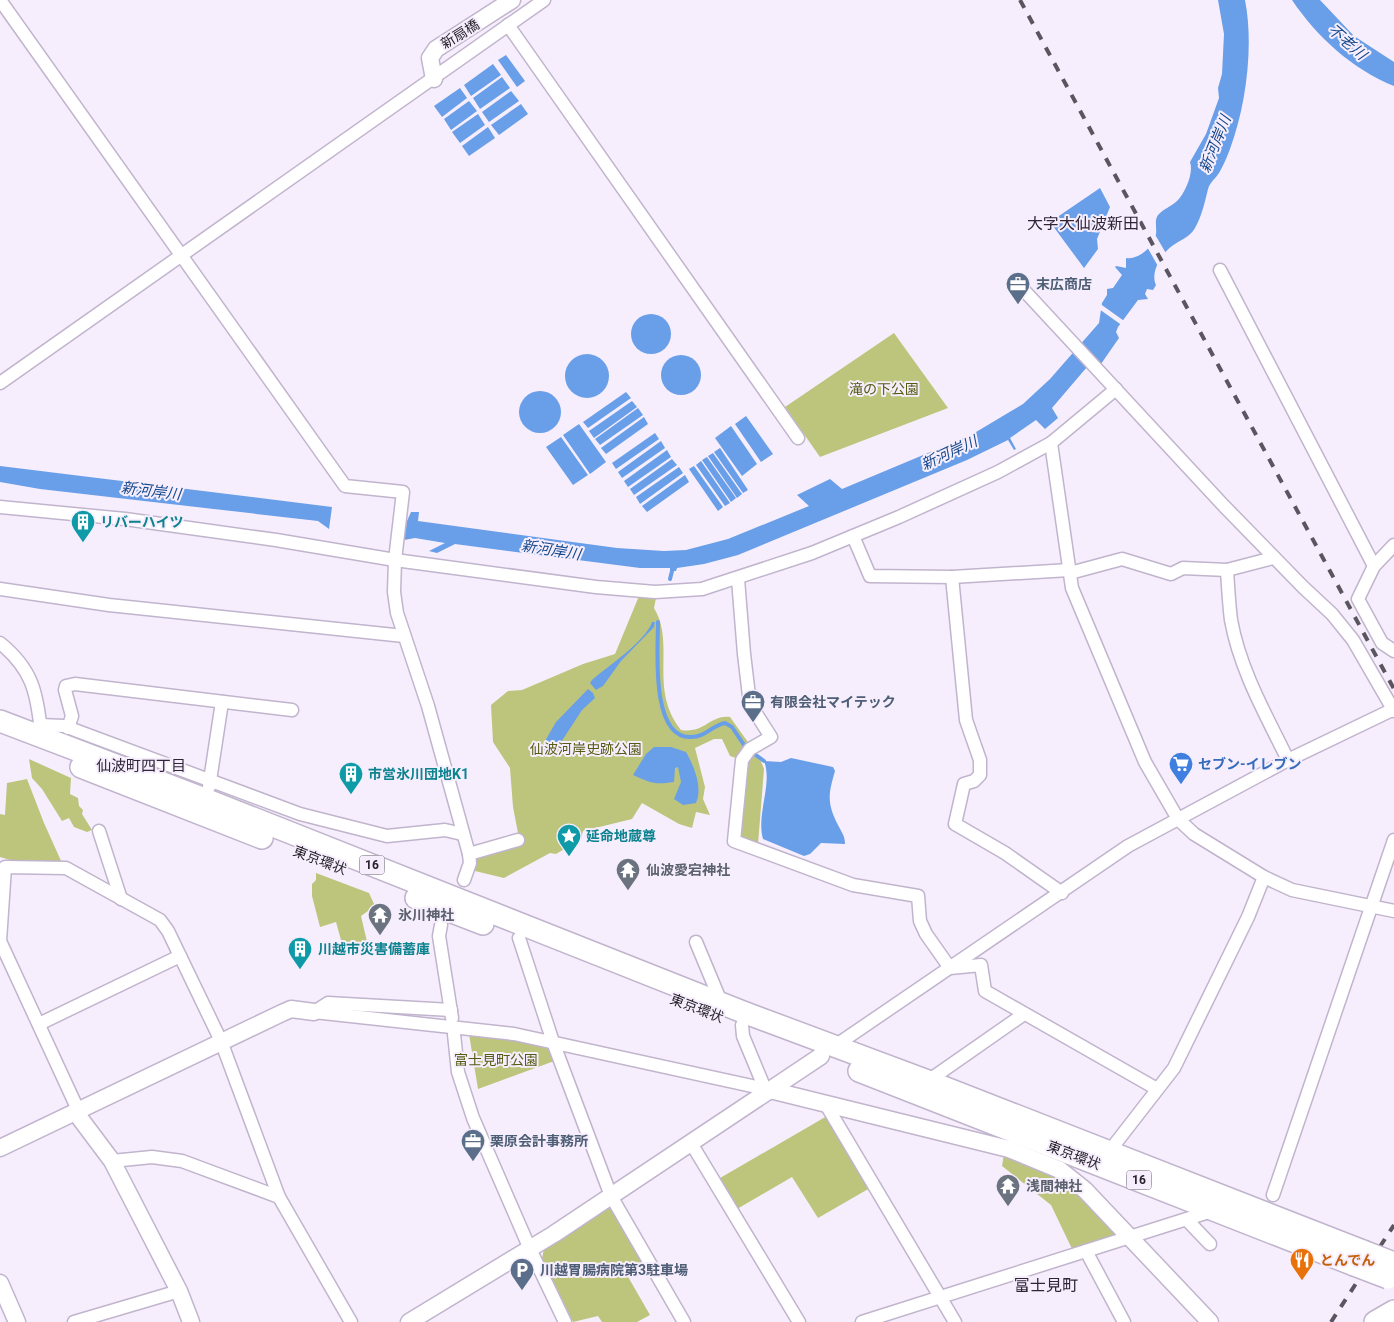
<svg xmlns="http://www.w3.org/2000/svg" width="1394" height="1322" font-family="Roboto,'Noto Sans JP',sans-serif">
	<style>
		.green { fill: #bdc57d }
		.water { fill: #699ee8 }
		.pier { fill: #f6eefd }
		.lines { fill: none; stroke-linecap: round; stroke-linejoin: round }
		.stream { stroke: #699ee8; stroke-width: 4 }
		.minor-casing { stroke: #c1b4cd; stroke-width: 15 }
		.tertiary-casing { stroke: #c1b4cd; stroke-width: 19 }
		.primary-casing { stroke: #c1b4cd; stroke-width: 24 }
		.trunk-casing { stroke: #c1b4cd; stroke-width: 24 }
		.minor { stroke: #fff; stroke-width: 12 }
		.tertiary { stroke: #fff; stroke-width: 16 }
		.primary { stroke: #fff; stroke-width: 21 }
		.trunk { stroke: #fff; stroke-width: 21 }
		.rail { stroke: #5b5560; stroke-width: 4; stroke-dasharray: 9 9; stroke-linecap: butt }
		.trunk-bridge-casing { stroke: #c1b4cd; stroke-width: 24; stroke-linecap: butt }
		.trunk-bridge { stroke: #fff; stroke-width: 21 }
		.labels { text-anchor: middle; stroke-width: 4; stroke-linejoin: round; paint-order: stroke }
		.shield { fill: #f6eefd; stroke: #66606b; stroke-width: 1 }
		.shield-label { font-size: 12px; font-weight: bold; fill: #28232c }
		.street-label { font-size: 14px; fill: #28232c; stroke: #f6eefd }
		.service-label { font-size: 14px; font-weight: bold; fill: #4e5e75; stroke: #f6eefd; text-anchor: start }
		.park-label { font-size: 14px; fill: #565b13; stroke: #f6eefd }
		.culture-label { font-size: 14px; font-weight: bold; fill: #0d838f; stroke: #f6eefd; text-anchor: start }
		.shop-label { font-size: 14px; font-weight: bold; fill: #366cbe; stroke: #f6eefd; text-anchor: start }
		.worship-label { font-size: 14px; font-weight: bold; fill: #5b616d; stroke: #f6eefd; text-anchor: start }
		.food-label { font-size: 14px; font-weight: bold; fill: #c56008; stroke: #f6eefd; text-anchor: start }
		.water-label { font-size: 15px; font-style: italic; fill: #16498c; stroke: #f6eefd }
		.neighbourhood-label { font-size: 15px; fill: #2f2538; stroke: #f6eefd }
		.quarter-label { font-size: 16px; fill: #2f2538; stroke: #f6eefd }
	</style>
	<rect width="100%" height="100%" fill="#f6eefd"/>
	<g class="green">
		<path d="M894 333 948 408 820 457 785 407Z"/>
		<path d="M639 596 656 598 654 608C676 644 648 689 681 730 705 734 709 715 730 717L750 745 739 759 730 756 722 739H714L695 748 705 787 703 799 710 815 696 812 692 828 679 824 642 803 632 819 583 831 581 839 556 854 550 853 504 878 475 871 472 847 518 833 513 807 510 768 493 742 491 705 508 691 522 690 583 664 615 654Z"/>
		<path d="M752 755 760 759 764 769 758 844 740 837 746 764Z"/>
		<path d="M29 759 71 778 70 794 78 798 79 806 83 810 82 814 92 830 87 832 74 827 69 818 62 821 42 789 32 778Z"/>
		<path d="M27 779 44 823 62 863 17 862 0 857V814L5 815 7 783Z"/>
		<path d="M316 873 369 893 375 906 361 916 368 946 344 951 336 922 320 927 312 896V884L316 880Z"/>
		<path d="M469 1034 552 1047 557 1060 478 1089Z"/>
		<path d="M827 1116 870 1188 818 1218 792 1177 737 1209 720 1178Z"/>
		<path d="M1004 1154 1059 1176 1115 1234 1112 1239 1073 1251 1051 1205 1002 1166Z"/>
		<path d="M610 1204 646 1264 627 1275 650 1315 637 1322H602L598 1316 573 1322 542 1258 544 1249Z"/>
	</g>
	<g class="water">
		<path d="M1218 0H1245C1254 46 1246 106 1230 149 1227 157 1223 166 1219 173 1216 178 1210 182 1208 189 1205 201 1202 216 1195 228 1189 238 1180 240 1172 246 1161 254 1150 273 1156 285L1153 290 1147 289 1145 294 1148 299 1138 300 1118 327 1116 332 1119 338 1094 374 1087 367 1052 408 1058 418 1045 429 1036 420 1010 438 1016 449 1014 450 1008 440 967 460 738 555 704 564 677 568 676 571H670V568H640L455 544 437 553 429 551 445 543 415 538 404 540 407 521 411 512H419L418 521 617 548 664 551 686 550 728 539 809 506 797 495 830 479 842 489 971 435 1023 404 1050 379 1099 323 1102 303 1107 295V289L1113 288 1122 275 1115 267 1116 266 1126 268V258C1139 260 1154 246 1156 234 1157 227 1154 221 1158 215 1163 209 1172 206 1177 201 1185 193 1194 173 1190 162L1206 134 1219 98 1218 88 1222 74 1224 34Z"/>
		<path d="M1292 0H1320L1354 36 1394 62V86C1352 69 1317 37 1292 0Z"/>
		<path d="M506 55 525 81 517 87 498 60Z"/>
		<path d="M493 64 501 75 471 96 464 85Z"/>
		<path d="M502 77 510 88 480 109 473 98Z"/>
		<path d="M460 88 467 98 442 117 434 106Z"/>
		<path d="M511 91 519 101 489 122 482 112Z"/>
		<path d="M469 101 477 111 451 130 444 119Z"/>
		<path d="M521 104 528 114 499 135 491 125Z"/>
		<path d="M478 114 485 125 460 143 452 132Z"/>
		<path d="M488 127 495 138 469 156 462 146Z"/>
		<path d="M1100 188 1110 207 1097 239 1098 249 1084 268 1050 222Z"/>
		<circle cx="651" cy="334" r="20"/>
		<circle cx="587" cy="376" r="22"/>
		<circle cx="681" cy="375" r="20"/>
		<circle cx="540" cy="412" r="21"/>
		<path d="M626 392 631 398 588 428 583 422Z"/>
		<path d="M632 401 637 407 594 438 589 431Z"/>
		<path d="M638 408 643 415 600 445 595 439Z"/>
		<path d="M746 416 773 454 761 462 735 424Z"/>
		<path d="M644 417 648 424 606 454 601 448Z"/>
		<path d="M579 424 606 462 590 474 563 435Z"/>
		<path d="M731 426 757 464 742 476 715 438Z"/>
		<path d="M655 433 659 439 616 469 612 463Z"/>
		<path d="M561 437 588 475 573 485 546 447Z"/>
		<path d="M661 441 665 448 622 478 618 472Z"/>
		<path d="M720 448 748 490 743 493 714 452Z"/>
		<path d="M667 450 671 457 628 487 624 481Z"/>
		<path d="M713 453 742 494 737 498 708 456Z"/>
		<path d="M707 457 736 498 731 502 702 460Z"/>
		<path d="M672 459 677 465 634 495 630 489Z"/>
		<path d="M701 461 730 503 725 506 696 465Z"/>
		<path d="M0 466 332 507 329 529 318 521 40 489 0 482Z"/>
		<path d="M694 466 723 507 718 511 689 469Z"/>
		<path d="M679 467 683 473 640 504 636 497Z"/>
		<path d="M685 475 689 482 647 512 642 506Z"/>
		<path d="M652 622H655L654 627 621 661 603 686 596 690 590 683 592 680C608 666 646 641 652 622Z"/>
		<path d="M588 689 593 693 595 698 582 710 554 753 545 754 541 748 556 722Z"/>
		<path d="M654 747H671L686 752C694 766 703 788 696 803L683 805 674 799 681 782 678 767 675 768 674 782C654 785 651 783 633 775L646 754Z"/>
		<path d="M791 758 833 767 835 771C828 795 827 803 838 825 842 833 845 836 845 844L821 843 810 854 804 856 763 839C756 814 773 784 764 761L781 762Z"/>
	</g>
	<g class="pier">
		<path d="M1153 231 1167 255 1159 268 1146 245 1154 234Z"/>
		<path d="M1099 303 1127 323 1123 326 1099 309Z"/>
	</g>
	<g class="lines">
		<g class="stream">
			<path d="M670 579 673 567"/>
			<path d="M658 622C658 647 650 737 690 737 707 737 712 725 725 723L732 727 746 748 764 761"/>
		</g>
		<defs>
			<g id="minor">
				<path d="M0 0 345 486 403 492 395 560 394 592 397 613 428 706 469 854 470 863 464 880"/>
				<path d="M508 25 798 438"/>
				<path d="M1220 270 1374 566"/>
				<path d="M1020 286 1224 506 1303 587 1332 614 1353 640 1394 711"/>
				<path d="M0 383 544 0"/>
				<path d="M1051 443 1072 588 1145 762 1178 819 1194 834 1264 877 1292 890 1394 911"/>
				<path d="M0 507 125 519 276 540 395 560 596 587 655 592 702 589 812 553 899 517 998 472 1051 443 1116 389"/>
				<path d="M853 536 870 576 952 577 1069 570"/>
				<path d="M1394 545 1374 566 1358 599 1382 643 1394 651"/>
				<path d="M1227 570C1228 586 1229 604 1231 620 1240 670 1266 715 1288 760"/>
				<path d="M1070 573 1122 559 1171 574 1183 568 1227 570 1273 558"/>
				<path d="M952 577 966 720 980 760V775L974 781 964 784 955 824 1005 853 1062 893"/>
				<path d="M738 579 744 654 750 704 771 737 750 749 742 760 734 841 853 885 918 896 920 921 926 934 950 968 981 965 985 991 1157 1089"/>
				<path d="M0 589 109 605 404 636"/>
				<path d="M0 643C32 669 37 692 41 732"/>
				<path d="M40 725 64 726 300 814 387 836 445 830 462 834"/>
				<path d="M68 728 72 716 65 690 66 686 75 684 292 710"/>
				<path d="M209 787 222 702"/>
				<path d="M99 831 121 899"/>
				<path d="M469 854 518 840"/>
				<path d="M441 925 439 936 452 1018"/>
				<path d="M519 938 553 1042 611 1196 684 1322"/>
				<path d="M696 942 721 1002"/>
				<path d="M314 1012 514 1034 770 1090"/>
				<path d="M314 1012 328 1003 451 1010"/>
				<path d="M39 1024 180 956"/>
				<path d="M742 1025 743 1036 765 1089"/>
				<path d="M454 1034 458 1072 473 1118 530 1249 565 1322"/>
				<path d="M832 1048 1128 846 1288 760 1394 709"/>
				<path d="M928 1081 1024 1014"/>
				<path d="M825 1103 955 1322"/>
				<path d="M79 1112 0 941 5 867 66 868 160 920 168 931 221 1041 279 1197 351 1322"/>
				<path d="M691 1143 799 1322"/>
				<path d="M1108 1153 1174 1068 1248 917 1264 877"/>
				<path d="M112 1161 152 1157 182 1161 279 1197"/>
				<path d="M1273 1195 1394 840"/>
				<path d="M1187 1220 1210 1244"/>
				<path d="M1086 1251 1124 1322"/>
				<path d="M74 1322 179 1291"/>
				<path d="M862 1322 1215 1210"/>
			</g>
			<g id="tertiary">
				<path d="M434 79 430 58 436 49 512 0"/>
				<path d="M770 1090 1009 1149 1060 1170 1085 1190 1210 1322"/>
				<path d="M76 1113 112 1161 179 1291 191 1322"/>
				<path d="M0 1148 282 1013 291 1009 314 1012"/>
				<path d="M0 1283 17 1322"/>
				<path d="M409 1322 554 1234 821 1056"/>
			</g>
			<path id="primary" d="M1375 1322 1394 1311"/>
			<g id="trunk">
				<path d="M0 721 205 799 743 1012 928 1081 1363 1251"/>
				<path d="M81 767 262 838"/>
				<path d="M416 898 483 924"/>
				<path d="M859 1071 1354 1265"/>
			</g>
		</defs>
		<use href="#minor" class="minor-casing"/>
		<use href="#tertiary" class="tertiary-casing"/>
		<use href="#primary" class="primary-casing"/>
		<use href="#trunk" class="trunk-casing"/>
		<use href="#minor" class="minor"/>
		<use href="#tertiary" class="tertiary"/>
		<use href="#primary" class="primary"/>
		<use href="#trunk" class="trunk"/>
		<g class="rail">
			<path d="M1020 0 1394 689"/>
			<path d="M1331 1322 1394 1225"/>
		</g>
		<defs>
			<g id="trunk-bridge">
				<path d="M1363 1251 1394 1263"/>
				<path d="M1354 1265 1388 1278"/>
			</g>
		</defs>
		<use href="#trunk-bridge" class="trunk-bridge-casing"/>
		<use href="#trunk-bridge" class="trunk-bridge"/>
	</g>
	<defs>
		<symbol id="office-pin" viewBox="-11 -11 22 30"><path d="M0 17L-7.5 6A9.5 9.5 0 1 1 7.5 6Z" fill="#5c6f8a" stroke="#f6eefd"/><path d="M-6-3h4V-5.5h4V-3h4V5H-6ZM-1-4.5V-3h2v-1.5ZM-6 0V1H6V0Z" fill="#fff"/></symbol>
		<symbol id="building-pin" viewBox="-11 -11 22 30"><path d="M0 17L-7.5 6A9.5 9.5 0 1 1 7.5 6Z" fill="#0f9aa8" stroke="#f6eefd"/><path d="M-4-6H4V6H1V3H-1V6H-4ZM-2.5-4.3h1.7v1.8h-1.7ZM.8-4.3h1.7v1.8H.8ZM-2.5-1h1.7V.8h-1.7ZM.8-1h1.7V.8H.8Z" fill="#fff"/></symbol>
		<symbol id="supermarket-pin" viewBox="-11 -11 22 30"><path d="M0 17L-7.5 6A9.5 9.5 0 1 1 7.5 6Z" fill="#3f7fe0" stroke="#f6eefd"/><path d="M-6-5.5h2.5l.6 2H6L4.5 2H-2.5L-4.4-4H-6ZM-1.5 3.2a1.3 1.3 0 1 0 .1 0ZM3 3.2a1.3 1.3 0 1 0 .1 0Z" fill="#fff"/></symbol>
		<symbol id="sight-pin" viewBox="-11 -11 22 30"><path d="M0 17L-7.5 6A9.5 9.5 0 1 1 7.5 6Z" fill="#0f9aa8" stroke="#f6eefd"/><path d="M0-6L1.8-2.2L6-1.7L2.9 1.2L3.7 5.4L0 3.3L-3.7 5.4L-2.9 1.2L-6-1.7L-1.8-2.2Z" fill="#fff"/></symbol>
		<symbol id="temple-pin" viewBox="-11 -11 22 30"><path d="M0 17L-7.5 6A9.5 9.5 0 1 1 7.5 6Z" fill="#6b7280" stroke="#f6eefd"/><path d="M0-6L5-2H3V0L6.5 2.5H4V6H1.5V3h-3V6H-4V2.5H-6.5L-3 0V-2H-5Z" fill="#fff"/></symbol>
		<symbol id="restaurant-pin" viewBox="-11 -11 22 30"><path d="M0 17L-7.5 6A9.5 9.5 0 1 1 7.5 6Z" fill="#e8710a" stroke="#f6eefd"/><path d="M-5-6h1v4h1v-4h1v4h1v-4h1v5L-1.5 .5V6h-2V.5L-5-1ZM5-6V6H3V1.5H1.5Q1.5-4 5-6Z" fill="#fff"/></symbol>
		<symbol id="parking-pin" viewBox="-11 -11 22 30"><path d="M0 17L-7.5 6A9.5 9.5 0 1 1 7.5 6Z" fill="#5c6f8a" stroke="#f6eefd"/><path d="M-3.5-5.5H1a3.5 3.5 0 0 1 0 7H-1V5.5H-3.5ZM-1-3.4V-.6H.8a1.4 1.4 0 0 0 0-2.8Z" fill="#fff"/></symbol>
	</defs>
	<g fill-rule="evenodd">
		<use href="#office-pin" x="1004" y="270" width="28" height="38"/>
		<use href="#building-pin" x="69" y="508" width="28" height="38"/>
		<use href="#office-pin" x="739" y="688" width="28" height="38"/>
		<use href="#supermarket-pin" x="1167" y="750" width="28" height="38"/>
		<use href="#building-pin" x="337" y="760" width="28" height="38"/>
		<use href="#sight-pin" x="555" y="822" width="28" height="38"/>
		<use href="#temple-pin" x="614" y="856" width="28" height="38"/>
		<use href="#temple-pin" x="366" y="901" width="28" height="38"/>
		<use href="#building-pin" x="286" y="935" width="28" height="38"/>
		<use href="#office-pin" x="459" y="1127" width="28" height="38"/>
		<use href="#temple-pin" x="994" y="1172" width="28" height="38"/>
		<use href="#restaurant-pin" x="1288" y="1246" width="28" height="38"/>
		<use href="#parking-pin" x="508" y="1256" width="28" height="38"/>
	</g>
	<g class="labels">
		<g class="shield">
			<rect x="359.5" y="855.5" width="25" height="19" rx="4"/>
			<rect x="1126.5" y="1170.5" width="25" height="19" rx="4"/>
		</g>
		<g class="shield-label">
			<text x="372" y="869">16</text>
			<text x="1139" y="1184">16</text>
		</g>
		<g class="street-label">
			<text transform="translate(460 34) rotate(-32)" y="5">新扇橋</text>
			<text transform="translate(320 860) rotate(21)" y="5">東京環状</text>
			<text transform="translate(697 1008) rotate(21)" y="5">東京環状</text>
			<text transform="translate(1074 1155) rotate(21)" y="5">東京環状</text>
		</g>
		<g class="service-label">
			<text x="1036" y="289">末広商店</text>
			<text x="770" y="707">有限会社マイテック</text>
			<text x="490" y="1146">栗原会計事務所</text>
			<text x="540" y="1275">川越胃腸病院第3駐車場</text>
		</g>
		<g class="park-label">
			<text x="884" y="394">滝の下公園</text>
			<text x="586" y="754">仙波河岸史跡公園</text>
			<text x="496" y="1065">富士見町公園</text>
		</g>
		<g class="culture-label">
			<text x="100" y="527">リバーハイツ</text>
			<text x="368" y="779">市営氷川団地K1</text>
			<text x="586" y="841">延命地蔵尊</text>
			<text x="318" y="954">川越市災害備蓄庫</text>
		</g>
		<g class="shop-label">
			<text x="1198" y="769">セブン-イレブン</text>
		</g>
		<g class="worship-label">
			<text x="646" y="875">仙波愛宕神社</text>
			<text x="398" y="920">氷川神社</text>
			<text x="1026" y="1191">浅間神社</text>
		</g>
		<g class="food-label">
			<text x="1320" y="1265">とんでん</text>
		</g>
		<g class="water-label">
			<text transform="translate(1347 42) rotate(41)" y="5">不老川</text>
			<text transform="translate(1215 144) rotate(-68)" y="5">新河岸川</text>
			<text transform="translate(949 453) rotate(-25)" y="5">新河岸川</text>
			<text transform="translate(151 491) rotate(7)" y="5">新河岸川</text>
			<text transform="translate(551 550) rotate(9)" y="5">新河岸川</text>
		</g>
		<g class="neighbourhood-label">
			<text x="141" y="771">仙波町四丁目</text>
		</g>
		<g class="quarter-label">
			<text x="1083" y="229">大字大仙波新田</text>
			<text x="1046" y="1291">富士見町</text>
		</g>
	</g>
</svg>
